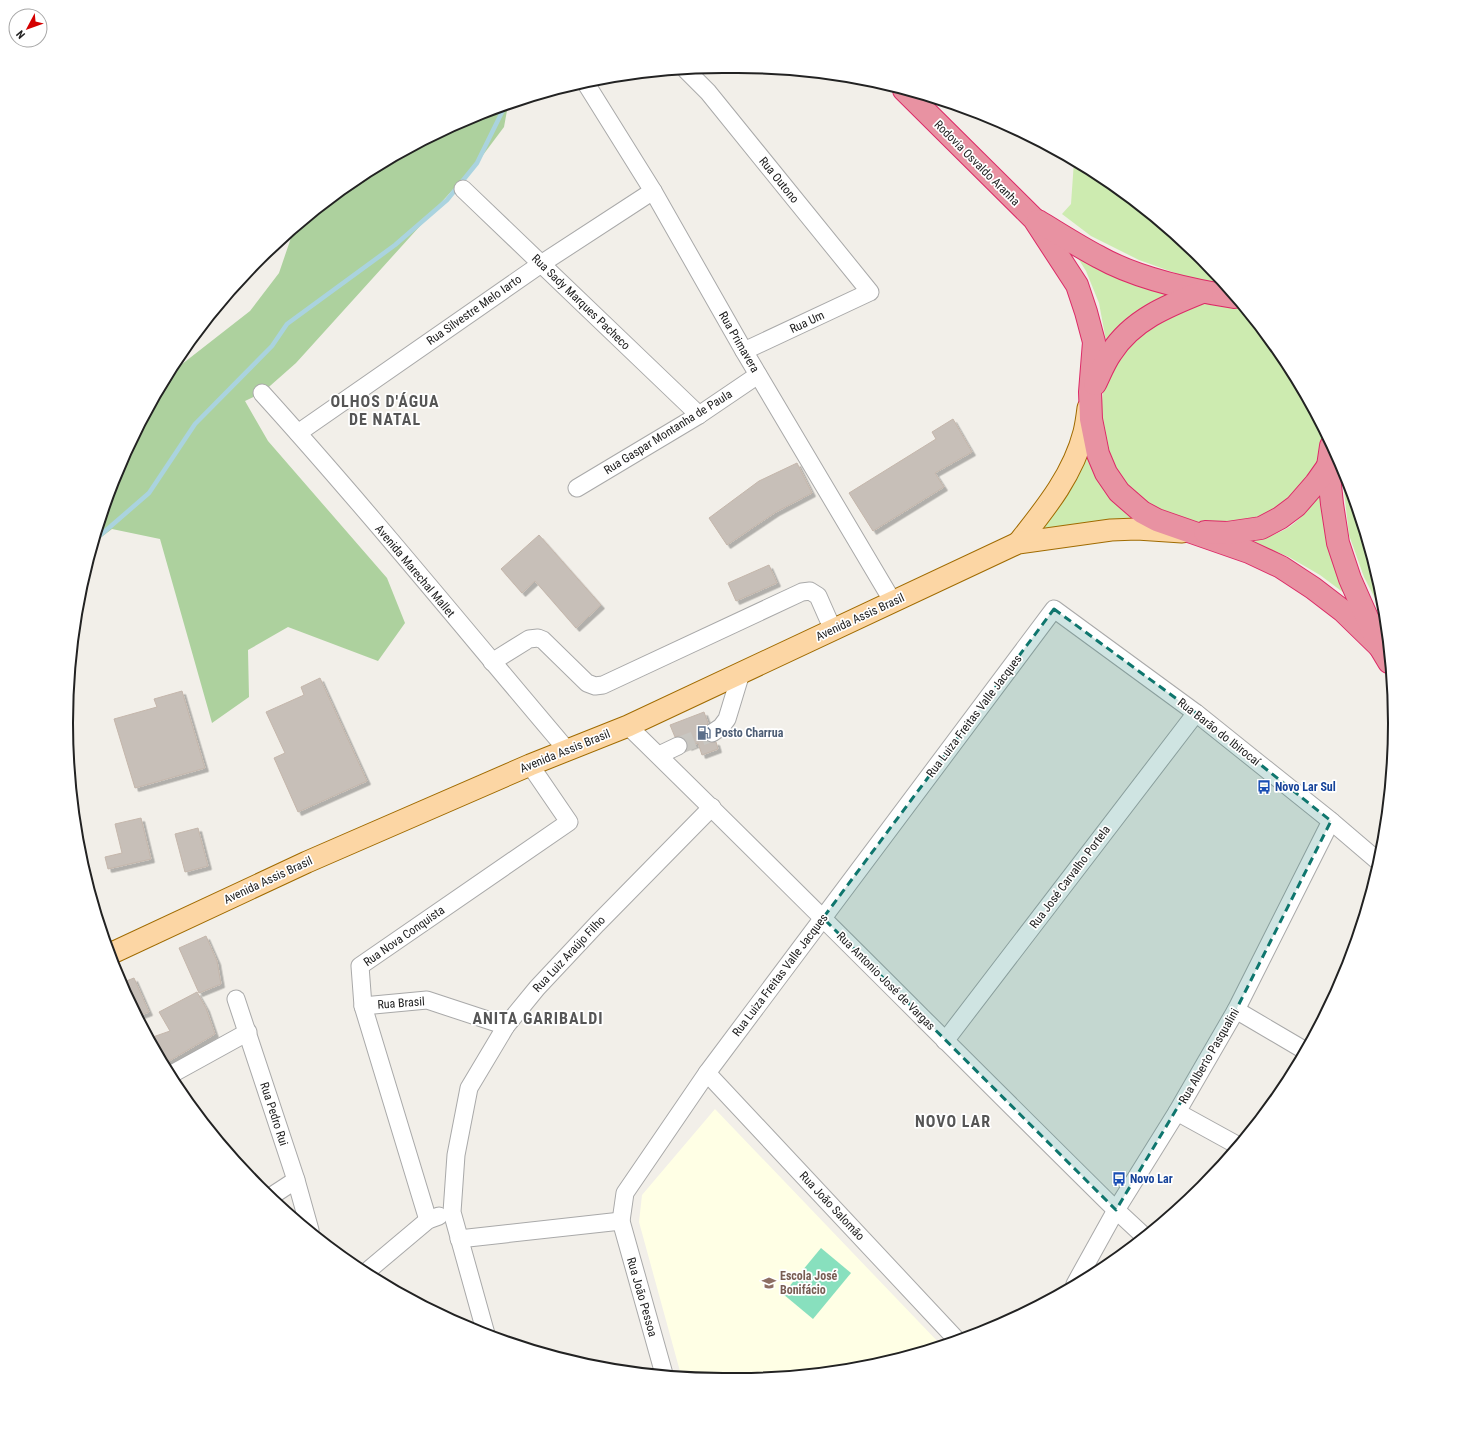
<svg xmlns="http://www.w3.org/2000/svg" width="1461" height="1446" font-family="'Roboto Condensed',sans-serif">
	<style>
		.education { fill: #ffffe5 }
		.grass { fill: #cdebb0 }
		.forest { fill: #add19e }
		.pitch { fill: #88e0be }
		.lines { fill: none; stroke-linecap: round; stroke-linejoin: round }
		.stream { stroke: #aad3df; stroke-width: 4.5 }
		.building { fill: #c7bfb8; stroke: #c4b6ab; filter: url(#shadow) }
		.minor-tunnel { stroke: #c8c6c1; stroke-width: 17; stroke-dasharray: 17 8; stroke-linecap: butt }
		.minor-casing { stroke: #a9a9a9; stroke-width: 19 }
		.major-casing { stroke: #a06b00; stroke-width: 23 }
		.highway-casing { stroke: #dc2a67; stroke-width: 24 }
		.minor { stroke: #fff; stroke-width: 17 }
		.major { stroke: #fcd6a4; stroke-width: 21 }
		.highway { stroke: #e892a2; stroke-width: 22 }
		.marked { fill: #0f766e; fill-opacity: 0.2; stroke: #0f766e; stroke-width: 3; stroke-dasharray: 8 5; stroke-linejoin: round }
		.labels { text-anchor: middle; stroke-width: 3.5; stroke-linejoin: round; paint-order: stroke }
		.street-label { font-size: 12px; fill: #222; stroke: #fff }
		.service-label { font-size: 12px; font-weight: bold; fill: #4e5e75; stroke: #fff; text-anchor: start }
		.transit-label { font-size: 12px; font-weight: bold; fill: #164399; stroke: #fff; text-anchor: start }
		.education-label { font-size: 12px; font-weight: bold; fill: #785e54; stroke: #fff; text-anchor: start }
		.district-label { font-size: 16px; font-weight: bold; letter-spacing: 1px; fill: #555; stroke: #fff }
		.rim { fill: none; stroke: #222; stroke-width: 2 }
	</style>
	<defs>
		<filter id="shadow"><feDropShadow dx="3.5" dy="3.5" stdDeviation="0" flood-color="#0004"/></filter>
	</defs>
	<rect width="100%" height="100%" fill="#f2efe9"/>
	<path class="education" d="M715 1109 941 1345 866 1367 738 1380 681 1375 639 1222 642 1195Z"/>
	<g class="grass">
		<path d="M1074 161 1103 177 1202 258 1224 285 1206 284 1139 260 1091 236 1062 214 1071 204Z"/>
		<path d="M1071 247 1171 295 1146 305 1132 316 1107 346 1099 303 1086 271Z"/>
		<path d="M1204 302 1241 306 1284 358 1326 436 1315 469 1296 495 1256 522 1193 527 1136 497 1116 472 1104 441 1101 409 1103 393 1107 378 1114 363 1145 326Z"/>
		<path d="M1090 452 1137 522 1032 536 1060 505 1075 483Z"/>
		<path d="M1343 467 1382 595 1384 616 1364 577 1349 535 1342 473Z"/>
		<path d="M1323 489 1352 599 1320 575 1289 557 1252 542C1262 538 1272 536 1282 531 1300 523 1311 504 1323 489Z"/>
	</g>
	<path class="forest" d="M508 105 504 127 477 163 296 363 262 393 245 401 268 441 387 578 405 623 378 661 288 627 248 650 249 697 212 723 160 539 112 529 95 542 116 472 170 371 177 368 250 311 279 273 294 229 358 177 471 116Z"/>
	<path class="pitch" d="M821 1248 851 1273 813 1319 783 1294Z"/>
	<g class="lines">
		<path class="stream" d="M96 539 149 493 195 424 272 346 287 324 395 245 447 200 477 163 505 106"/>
	</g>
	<g class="building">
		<path d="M953 419 972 452 935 473 944 487 873 531 849 493 936 439 932 432Z"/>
		<path d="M797 463 812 493 776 512 727 545 709 518 759 481Z"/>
		<path d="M539 535 601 605 576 628 535 581 522 593 501 569Z"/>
		<path d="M769 565 777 583 736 601 728 583Z"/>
		<path d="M320 678 367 781 298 812 274 758 285 753 266 712 304 695 301 687Z"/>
		<path d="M182 691 205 768 135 788 114 719 157 707 154 699Z"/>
		<path d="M704 712 708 723 703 729 702 734 704 738 708 742H716L718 749 702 755 698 743 688 747 687 742 684 738 679 736 675 737 670 725Z"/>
		<path d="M141 818 151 859 108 869 105 857 122 853 115 824Z"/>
		<path d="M198 828 208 866 185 872 175 834Z"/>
		<path d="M206 936 217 961 221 984 199 993 179 948Z"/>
		<path d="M134 978 149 1012 138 1016 121 983Z"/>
		<path d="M197 992 206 1008 215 1034 164 1064 150 1038 170 1031 159 1012Z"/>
	</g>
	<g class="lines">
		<path class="minor-tunnel" d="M678 746 712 733"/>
		<defs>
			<g id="minor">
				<path d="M686 70 708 92 870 292 744 351"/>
				<path d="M585 82 653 191 744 351 893 602"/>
				<path d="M463 189 699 415"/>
				<path d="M262 393C367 509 466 631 567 750"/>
				<path d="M298 433 541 264 653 191"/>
				<path d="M577 488 699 415 758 375"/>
				<path d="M492 662 529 639 538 638 543 640 587 683 595 686 603 685 802 592 810 591 818 596 833 630"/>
				<path d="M628 726C792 886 953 1049 1116 1210L1144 1236"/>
				<path d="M712 733 721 727 727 719 741 673"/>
				<path d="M659 755 678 746"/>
				<path d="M236 999 296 1180 310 1230"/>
				<path d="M363 1006 427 1000 506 1026"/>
				<path d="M1236 1010 1304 1050"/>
				<path d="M945 1041 1196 713"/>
				<path d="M707 1073 957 1340"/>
				<path d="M170 1075 248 1032"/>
				<path d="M1177 1112 1237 1145"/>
				<path d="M270 1197 296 1180"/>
				<path d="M428 1220 363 1006 360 966 569 822 530 765"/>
				<path d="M459 1239 621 1221"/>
				<path d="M365 1273 428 1220 439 1216"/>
				<path d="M1075 1284 1116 1210 1177 1112 1236 1010 1331 821"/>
				<path d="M486 1334 452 1212 456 1155 469 1088 506 1026 537 988 597 924 712 807"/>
				<path d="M664 1374 621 1221 625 1193 707 1073 1054 609 1196 713 1331 821 1379 862"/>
			</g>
			<g id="major">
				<path d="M1018 543C1045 509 1073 475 1084 432 1086 424 1087 416 1088 408"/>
				<path d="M110 954 307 862 530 765 628 726 1018 543 1111 530 1137 529 1182 532"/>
			</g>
			<g id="highway">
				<path d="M904 90 1034 219 1077 285 1086 312 1094 342 1090 392 1091 419 1098 454 1106 473 1119 492 1142 512 1157 520 1249 552 1281 567 1313 588 1343 611 1380 647"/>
				<path d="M1038 221C1058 233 1078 246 1099 257 1138 279 1190 290 1234 297"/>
				<path d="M1095 384C1100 374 1104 363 1111 353 1132 320 1167 306 1202 292"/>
				<path d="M1331 446 1328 466 1332 504 1338 543 1350 579 1380 647 1389 662"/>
				<path d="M1205 532 1227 533 1261 528 1280 518 1296 506 1316 483 1328 466"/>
			</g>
		</defs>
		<use href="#minor" class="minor-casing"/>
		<use href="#major" class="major-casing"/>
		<use href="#highway" class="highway-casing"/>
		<use href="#minor" class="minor"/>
		<use href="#major" class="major"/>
		<use href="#highway" class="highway"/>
	</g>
	<path class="marked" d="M1054 609 1196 713 1331 821 1236 1010 1116 1210 823 918Z"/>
	<defs>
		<symbol id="fuel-bare" viewBox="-9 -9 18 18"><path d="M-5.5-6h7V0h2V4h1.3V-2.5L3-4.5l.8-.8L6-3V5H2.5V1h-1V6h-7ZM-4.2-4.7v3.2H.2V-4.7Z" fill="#5c6f8a" stroke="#fff" stroke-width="2.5" paint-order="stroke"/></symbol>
		<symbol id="bus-bare" viewBox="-9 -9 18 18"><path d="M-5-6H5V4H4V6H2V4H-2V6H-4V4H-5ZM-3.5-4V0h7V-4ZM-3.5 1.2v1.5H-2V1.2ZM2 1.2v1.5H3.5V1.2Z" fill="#1a4fb4" stroke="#fff" stroke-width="2.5" paint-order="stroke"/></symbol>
		<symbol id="school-bare" viewBox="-9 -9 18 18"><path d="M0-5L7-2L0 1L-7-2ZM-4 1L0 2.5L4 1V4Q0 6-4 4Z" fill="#8d6e63" stroke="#fff" stroke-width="2.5" paint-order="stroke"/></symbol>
	</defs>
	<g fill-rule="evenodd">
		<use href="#fuel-bare" x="694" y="723" width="20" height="20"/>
		<use href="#bus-bare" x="1254" y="777" width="20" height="20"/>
		<use href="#bus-bare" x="1109" y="1169" width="20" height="20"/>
		<use href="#school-bare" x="759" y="1273" width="20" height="20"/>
	</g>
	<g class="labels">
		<g class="street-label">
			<text transform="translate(977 163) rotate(45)" y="4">Rodovia Osvaldo Aranha</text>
			<text transform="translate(779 180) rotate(51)" y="4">Rua Outono</text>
			<text transform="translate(581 302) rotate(44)" y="4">Rua Sady Marques Pacheco</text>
			<text transform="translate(474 310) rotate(-35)" y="4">Rua Silvestre Melo Iarto</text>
			<text transform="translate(807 322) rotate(-25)" y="4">Rua Um</text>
			<text transform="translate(739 342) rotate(60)" y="4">Rua Primavera</text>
			<text transform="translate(668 432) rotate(-32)" y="4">Rua Gaspar Montanha de Paula</text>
			<text transform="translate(415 571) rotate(50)" y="4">Avenida Marechal Mallet</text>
			<text transform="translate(860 617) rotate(-25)" y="4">Avenida Assis Brasil</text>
			<text transform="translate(974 716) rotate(-53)" y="4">Rua Luiza Freitas Valle Jacques</text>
			<text transform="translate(1219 732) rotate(38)" y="4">Rua Barão do Ibirocaí</text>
			<text transform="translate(565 751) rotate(-22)" y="4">Avenida Assis Brasil</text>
			<text transform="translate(1070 877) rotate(-53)" y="4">Rua José Carvalho Portela</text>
			<text transform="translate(268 880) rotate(-25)" y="4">Avenida Assis Brasil</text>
			<text transform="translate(404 936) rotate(-35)" y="4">Rua Nova Conquista</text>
			<text transform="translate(569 954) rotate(-47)" y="4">Rua Luiz Araújo Filho</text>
			<text transform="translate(780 975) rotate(-53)" y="4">Rua Luiza Freitas Valle Jacques</text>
			<text transform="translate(886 981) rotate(45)" y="4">Rua Antonio José de Vargas</text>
			<text transform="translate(401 1003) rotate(-4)" y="4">Rua Brasil</text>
			<text transform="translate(1209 1056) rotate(-60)" y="4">Rua Alberto Pasqualini</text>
			<text transform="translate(274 1114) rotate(72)" y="4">Rua Pedro Rui</text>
			<text transform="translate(832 1206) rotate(47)" y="4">Rua João Salomão</text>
			<text transform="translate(642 1297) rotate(74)" y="4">Rua João Pessoa</text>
		</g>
		<g class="service-label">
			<text x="715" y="737">Posto Charrua</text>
		</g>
		<g class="transit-label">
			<text x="1275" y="791">Novo Lar Sul</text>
			<text x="1130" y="1183">Novo Lar</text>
		</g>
		<g class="education-label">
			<text x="780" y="1280">Escola José<tspan x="780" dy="14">Bonifácio</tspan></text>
		</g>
		<g class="district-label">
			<text x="385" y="407">OLHOS D'ÁGUA<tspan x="385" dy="18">DE NATAL</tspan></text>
			<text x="538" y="1024">ANITA GARIBALDI</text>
			<text x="953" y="1127">NOVO LAR</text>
		</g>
	</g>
	<path d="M0 0H1461V1446H0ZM723 73H738A650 650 0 0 1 1388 723V723A650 650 0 0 1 738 1373H723A650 650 0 0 1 73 723V723A650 650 0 0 1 723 73Z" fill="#fff" fill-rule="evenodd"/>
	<path class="rim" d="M723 73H738A650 650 0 0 1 1388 723V723A650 650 0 0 1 738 1373H723A650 650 0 0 1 73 723V723A650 650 0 0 1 723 73Z"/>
	<g transform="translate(28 28) rotate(229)"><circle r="19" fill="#ffffff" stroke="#a7a7a7"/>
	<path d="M0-3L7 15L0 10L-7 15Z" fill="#d40000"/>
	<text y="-6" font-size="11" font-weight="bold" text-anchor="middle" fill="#222222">N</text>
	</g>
</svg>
